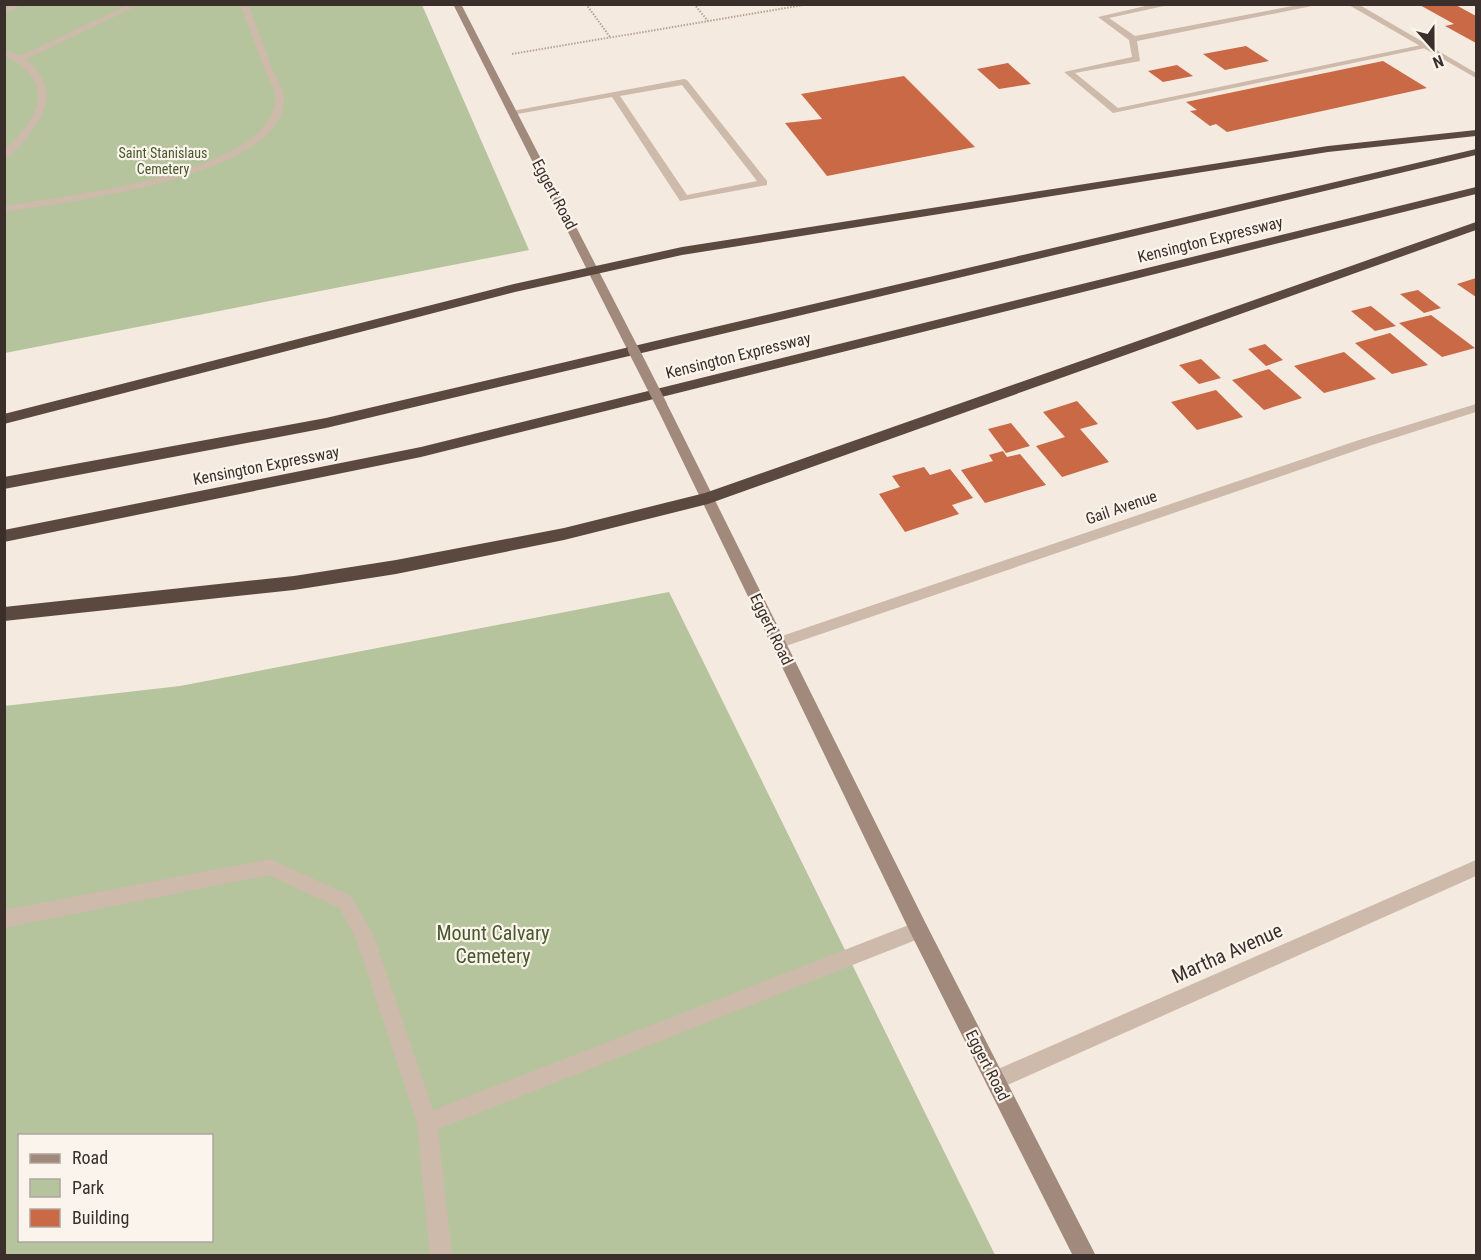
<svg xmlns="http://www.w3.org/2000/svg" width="1481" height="1260" font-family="'Roboto Condensed',sans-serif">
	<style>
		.green { fill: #b6c49d; fill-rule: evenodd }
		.building { fill: #ca6946 }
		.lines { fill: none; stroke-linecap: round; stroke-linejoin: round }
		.path { stroke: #b9a494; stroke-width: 2; stroke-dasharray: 1.5 1.5; stroke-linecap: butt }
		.lane { fill: #cdbaaa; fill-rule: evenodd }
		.street { fill: #cdbaaa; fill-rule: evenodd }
		.secondary { fill: #a1897b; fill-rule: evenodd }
		.highway { fill: #5b4940; fill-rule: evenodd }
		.secondary-bridge { stroke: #a1897b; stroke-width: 11 }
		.labels { text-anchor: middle; stroke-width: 4.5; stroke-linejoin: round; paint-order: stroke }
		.far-park-label { font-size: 14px; fill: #48592c; stroke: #fbf4ec }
		.street-label { font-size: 16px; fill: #3a2f2a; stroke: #fbf4ec }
		.near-park-label { font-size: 20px; fill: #48592c; stroke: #fbf4ec }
		.near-street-label { font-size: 20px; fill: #3a2f2a; stroke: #fbf4ec }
	</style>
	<rect width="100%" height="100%" fill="#f4eadf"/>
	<g class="green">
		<path d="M5 5H422L529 250 5 353Z"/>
		<path d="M669 592 995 1255H5L4 706 180 686ZM20 1136H212V1240H20Z"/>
	</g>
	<g class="building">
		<path d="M1418 4H1454L1476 16V43L1445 26 1454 24Z"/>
		<path d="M1246 46 1269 61 1225 70 1203 54Z"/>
		<path d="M1383 61 1427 88 1227 132 1216 124 1210 126 1190 111 1197 110 1186 102Z"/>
		<path d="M1008 63 1031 84 999 89 977 69Z"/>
		<path d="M1177 65 1193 76 1163 82 1148 71Z"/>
		<path d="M904 76 975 147 827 176 785 123 822 119 801 94Z"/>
		<path d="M1476 278V297L1457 284Z"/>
		<path d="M1418 290 1441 308 1424 313 1400 294Z"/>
		<path d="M1371 306 1396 326 1375 331 1351 311Z"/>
		<path d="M1431 315 1475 348 1442 357 1399 323Z"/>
		<path d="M1390 333 1428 365 1392 374 1355 343Z"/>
		<path d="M1265 344 1283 360 1266 366 1248 349Z"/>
		<path d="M1344 352 1376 379 1324 393 1294 366Z"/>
		<path d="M1201 359 1221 378 1199 384 1179 365Z"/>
		<path d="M1269 369 1302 398 1264 410 1232 380Z"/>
		<path d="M1216 390 1243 417 1197 430 1171 402Z"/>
		<path d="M1077 401 1098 424 1080 429 1109 462 1062 477 1036 446 1065 437 1043 412Z"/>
		<path d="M1011 423 1030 446 1006 453 988 429Z"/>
		<path d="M1003 451 1007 457 1020 454 1046 485 985 503 961 470 993 461 989 455Z"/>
		<path d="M924 467 930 475 950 469 973 498 952 505 959 514 905 532 879 494 900 487 892 476Z"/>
	</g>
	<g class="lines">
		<g class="path">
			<path d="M586 4 610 37"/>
			<path d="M694 4 708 21"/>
			<path d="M512 54 810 4"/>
		</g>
		<g class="lane">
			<path d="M14 4H25L4 14V9Z"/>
			<path d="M130 4H141L26 59C55 84 51 108 28 136 22 144 14 154 4 159V150C41 116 57 83 4 55V49L20 56Z"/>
			<path d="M240 4H248C257 27 265 50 274 73 277 80 284 90 284 98 287 177 62 203 4 212V206C61 197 274 173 275 99 276 90 269 81 266 73 257 50 249 27 240 4Z"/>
			<path d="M1154 4H1173L1109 18 1135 36 1303 4H1322L1137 41 1140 61 1075 73 1118 108 1426 44 1430 47 1113 113 1064 72 1132 57 1129 40 1098 17Z"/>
			<path d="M684 79 687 80 767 181V185L680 201 612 97 512 115 507 112ZM682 85 757 181 687 195 620 96Z"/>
			<path d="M270 859 351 896 373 934 433 1110 919 921 926 924 928 930 926 936 438 1129 452 1256H430L417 1123 356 938 339 908 269 875 4 928V910Z"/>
		</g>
		<g class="street">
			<path d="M1347 4H1358L1476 73V78Z"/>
			<path d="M1476 404V412L1369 446 783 647H773L770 643 773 639 1359 440Z"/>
			<path d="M1476 860V876L1003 1087 996 1090 989 1087 986 1080 989 1073Z"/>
		</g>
		<g class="secondary">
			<path d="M453 4H461L639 349 637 352 633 353 627 349Z"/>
			<path d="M662 402 668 406 926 924 1096 1256H1073L912 936 656 406Z"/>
		</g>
		<g class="highway">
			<path d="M1476 130V136L1328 152 682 255 515 292 4 424V414L514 284 682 247 1328 146Z"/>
			<path d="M1476 149V155L326 428 4 489V477L326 418Z"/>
			<path d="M1476 187V194L421 457 4 542V530L421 447Z"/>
			<path d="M1476 222V230L708 504 564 540 396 574 294 590 4 621V607L294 576 396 560 564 528 705 493Z"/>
		</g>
		<path class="secondary-bridge" d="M633 349 662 406"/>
	</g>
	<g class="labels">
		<g class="far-park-label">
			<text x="163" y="158">Saint Stanislaus<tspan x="163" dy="16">Cemetery</tspan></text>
		</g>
		<g class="street-label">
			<text transform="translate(555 194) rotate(62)" y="6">Eggert Road</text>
			<text transform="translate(1210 239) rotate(-14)" y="6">Kensington Expressway</text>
			<text transform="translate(738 355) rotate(-14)" y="6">Kensington Expressway</text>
			<text transform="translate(266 465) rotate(-11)" y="6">Kensington Expressway</text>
			<text transform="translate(1121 507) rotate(-19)" y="6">Gail Avenue</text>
			<text transform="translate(772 629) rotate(64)" y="6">Eggert Road</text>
			<text transform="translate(988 1065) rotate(63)" y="6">Eggert Road</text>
		</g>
		<g class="near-park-label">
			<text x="493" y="940">Mount Calvary<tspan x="493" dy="23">Cemetery</tspan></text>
		</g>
		<g class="near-street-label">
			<text transform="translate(1227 953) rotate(-24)" y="7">Martha Avenue</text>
		</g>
	</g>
	<rect width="1481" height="1260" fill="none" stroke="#3a2f2a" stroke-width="12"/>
	<rect x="18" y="1134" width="195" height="108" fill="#fbf4ec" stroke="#aea59e" stroke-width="1.5"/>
	<rect x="30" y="1154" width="30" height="9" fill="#a1897b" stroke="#aea59e" stroke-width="1.5"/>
	<text x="72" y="1164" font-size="18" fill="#3a2f2a">Road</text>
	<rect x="30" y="1179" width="30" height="18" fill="#b6c49d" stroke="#aea59e" stroke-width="1.5"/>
	<text x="72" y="1194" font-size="18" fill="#3a2f2a">Park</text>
	<rect x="30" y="1209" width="30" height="18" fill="#ca6946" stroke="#aea59e" stroke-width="1.5"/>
	<text x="72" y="1224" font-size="18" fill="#3a2f2a">Building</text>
	<g transform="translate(1433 48) rotate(159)" stroke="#fbf4ec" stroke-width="4.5" paint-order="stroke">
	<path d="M0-4.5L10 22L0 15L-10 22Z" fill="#3a2f2a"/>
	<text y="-9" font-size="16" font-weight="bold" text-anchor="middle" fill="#3a2f2a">N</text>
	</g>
</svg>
